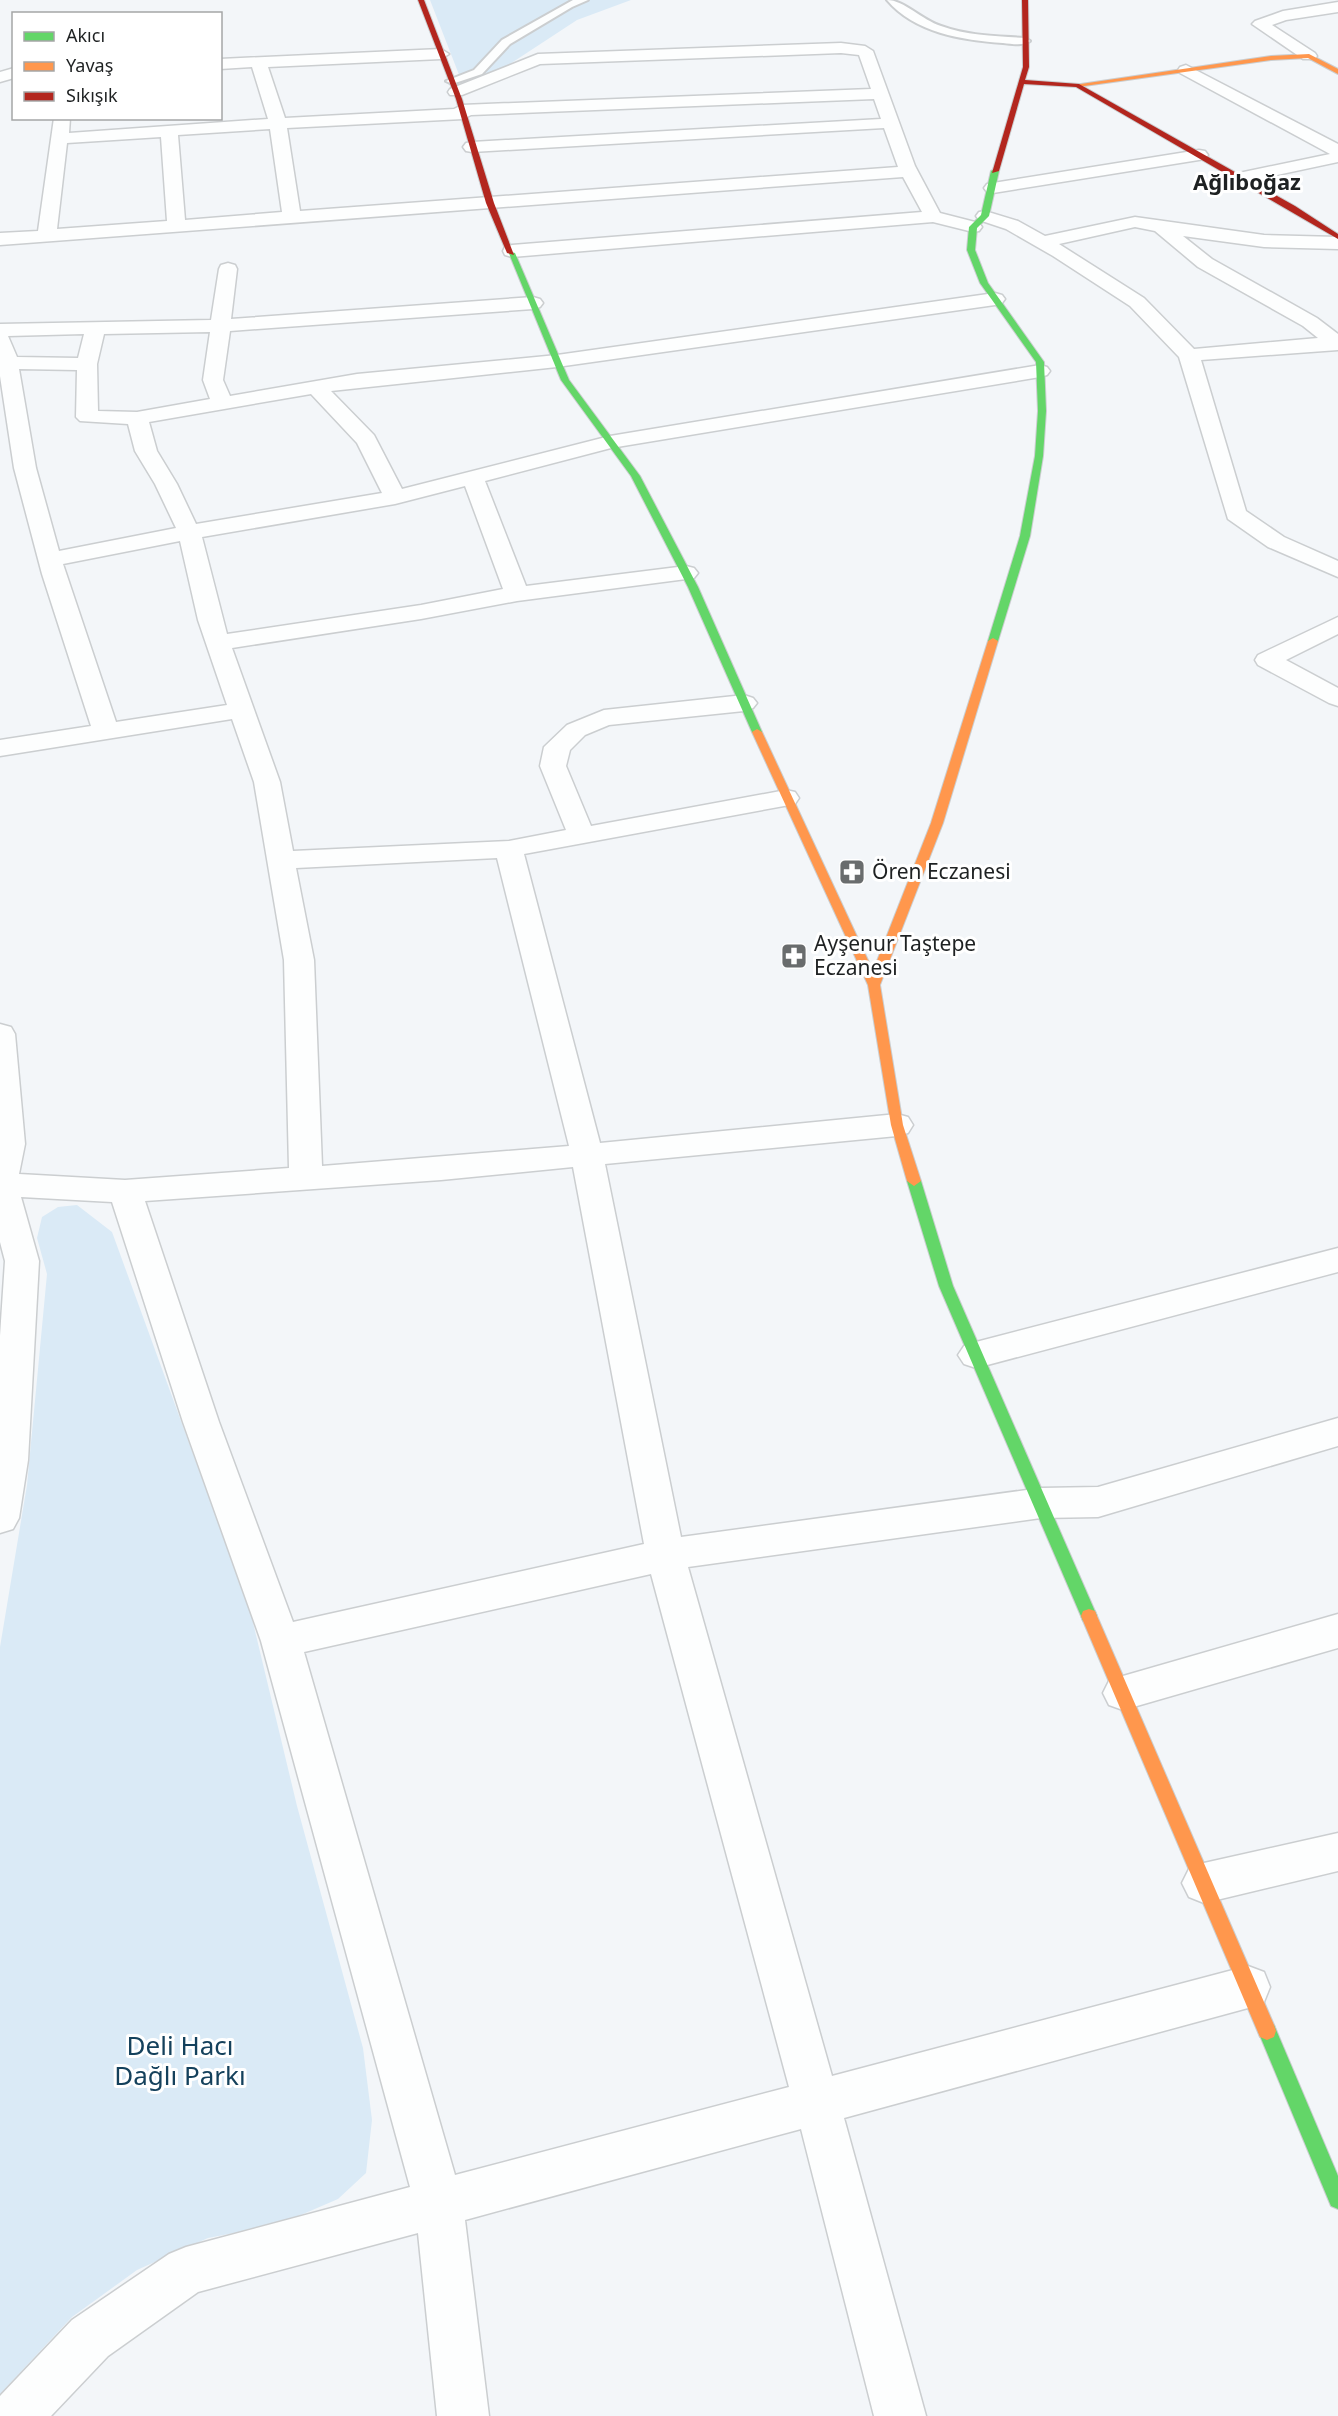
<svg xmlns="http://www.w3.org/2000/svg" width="1338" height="2416" font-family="'Noto Sans',sans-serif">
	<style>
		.green { fill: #daeaf6 }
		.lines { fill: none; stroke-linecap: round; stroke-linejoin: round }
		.lane-casing { stroke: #cbced0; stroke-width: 4 }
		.street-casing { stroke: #cbced0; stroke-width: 3 }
		.fast-casing { stroke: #cbced0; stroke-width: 2 }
		.slow-casing { stroke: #cbced0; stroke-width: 2 }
		.jam-casing { stroke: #cbced0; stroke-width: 2 }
		.lane { fill: #fdfefe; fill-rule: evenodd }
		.street { fill: #fdfefe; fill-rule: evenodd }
		.fast { fill: #63d668; fill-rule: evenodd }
		.slow { fill: #ff974d; fill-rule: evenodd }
		.jam { fill: #b3261e; fill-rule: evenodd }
		.labels { text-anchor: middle; stroke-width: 6; stroke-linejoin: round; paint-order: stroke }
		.poi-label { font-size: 21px; fill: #1e2122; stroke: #fff; text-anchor: start }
		.far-district-label { font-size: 22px; font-weight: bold; fill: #1e2122; stroke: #fff }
		.near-park-label { font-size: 26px; fill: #14415c; stroke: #fff }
	</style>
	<rect width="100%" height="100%" fill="#f3f6f9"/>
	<g class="green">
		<path d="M430 0H631L577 20 496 73 463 85Z"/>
		<path d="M77 1205 112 1232 250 1610 297 1806 363 2048 372 2120 366 2173 338 2199 280 2224 208 2238 137 2270 72 2317 0 2394V1647L27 1485 47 1274 37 1238 42 1217 58 1207Z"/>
	</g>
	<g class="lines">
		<defs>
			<g id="lane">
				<path d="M573 0H588L572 7 510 44 482 74 452 84 446 81 474 70 502 40Z"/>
				<path d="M887 0C904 0 922 20 941 26 968 36 997 36 1025 38L1030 41C1024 46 1012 44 1003 43 962 40 915 33 887 0Z"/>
			</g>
			<g id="street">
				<path d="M1338 2V12L1286 20 1272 25 1315 53 1317 56 1315 59H1303L1252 24 1255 21 1283 11Z"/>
				<path d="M841 43 865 46 873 51 915 166 940 213 979 223 982 227 979 231 973 232 933 222 512 257 505 255 503 251 505 247 512 245 922 212 903 177 0 245V233L38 231 54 118H70L69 133 268 119 252 67 220 69V59L441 49 449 54 441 59 268 67 285 118 454 109 462 105 871 89 859 55 841 53 540 64 462 95H450L448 92 450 89 538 54ZM874 99 881 119 472 142 466 143 463 147 466 151 472 152 884 128 898 167 300 211 287 128 463 119 471 115ZM270 129 282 212 185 220 178 135ZM161 137 167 221 57 229 67 143Z"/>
				<path d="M1186 65 1338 144V162L1240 183 1234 182 1231 178 1234 174 1330 154 1180 73 1178 70 1180 67Z"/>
				<path d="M14 68V78L0 82V72Z"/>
				<path d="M1199 150 1205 151 1208 155 1205 159 993 193 987 192 984 188 987 184 993 183Z"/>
				<path d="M985 211 1018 221 1045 236 1135 217 1264 235 1338 237V249L1264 247 1183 236 1212 259 1317 318 1338 334V350L1201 360 1246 511 1284 537 1338 561V577L1268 547 1228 519 1179 357 1130 306 1053 256 1006 229 979 220 976 216 979 212ZM1135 227 1155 231 1198 267 1303 326 1318 338 1194 349 1144 298 1059 244Z"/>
				<path d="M228 263 235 265 237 269 231 319 533 297 540 299 543 303 540 307 533 309 230 331 223 380 230 396 357 374 557 355 995 293 1002 295 1005 299 1002 303 995 305 557 367 331 391 374 435 402 489 610 436 1040 365 1047 367 1050 371 1047 375 1040 377 611 448 485 481 526 586 686 566 694 568 698 573 694 578 517 601 421 619 232 648 280 782 293 851 509 841 566 830 540 766 544 747 567 725 604 710 744 695 753 698 757 703 753 708 744 711 609 725 585 735 570 750 566 766 591 826 786 790 795 792 799 798 795 804 524 854 600 1143 897 1114 908 1117 913 1125 908 1133 897 1136 605 1164 681 1537 1041 1488 1098 1487 1338 1418V1446L1098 1517 1041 1518 688 1567 832 2076 1248 1966 1264 1972 1270 1987 1264 2002 1248 2008 844 2118 926 2416H874L801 2129 465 2220 489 2416H437L418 2233 198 2292 108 2356 51 2416H0V2396L72 2320 169 2254 186 2247 410 2187 261 1641 183 1422 112 1202 21 1197 39 1261 28 1460 19 1518 13 1529 0 1533V1336L5 1261 0 1242V1024L11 1027 15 1034 25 1144 19 1174 125 1180 289 1168 284 960 254 782 232 719 0 756V740L91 726 42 574 14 468 0 376V324L211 320 219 269 221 265ZM210 332 203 380 210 399 137 412 98 411 97 364 104 334ZM84 334 78 358 17 357 8 336ZM19 369 77 370 76 417 80 421 128 424 135 451 155 484 176 528 59 551 36 468ZM311 394 357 443 382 493 196 524 177 484 157 451 149 422ZM465 486 503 589 421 605 227 634 202 537 395 504ZM180 541 198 620 227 705 116 722 63 564ZM497 858 569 1146 322 1166 314 960 296 868ZM573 1167 644 1544 293 1622 219 1422 145 1201 441 1180ZM651 1574 789 2087 455 2175 304 1652Z"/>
				<path d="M1338 617V634L1286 660 1338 688V706L1329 703 1258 665 1255 660 1258 655Z"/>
				<path d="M1338 1248V1272L976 1368 964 1364 958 1355 964 1346 976 1342Z"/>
				<path d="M1338 1614V1648L1123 1710 1109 1705 1103 1693 1109 1681 1123 1676Z"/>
				<path d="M1338 1833V1871L1204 1903 1189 1897 1182 1883 1189 1869 1204 1863Z"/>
			</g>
			<g id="fast">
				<path d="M995 169 999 171 989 216 977 228 975 250 988 283 1044 362 1046 411 1043 456 1030 536 998 641 993 644 988 641 1020 536 1035 456 1038 411 1036 362 980 283 967 250 969 227 981 215 991 171Z"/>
				<path d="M508 251 515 253 569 380 640 476 698 587 762 732 761 734 757 735 752 732 688 587 631 476 561 380Z"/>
				<path d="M914 1176 921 1181 953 1286 1097 1616 1095 1621 1089 1623 1083 1621 1081 1616 939 1286 907 1181Z"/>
				<path d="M1267 2022 1274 2025 1338 2176V2209L1331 2206 1258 2031 1260 2025Z"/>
			</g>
			<g id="slow">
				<path d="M1309 54 1338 69V74L1308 58 1271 60 1077 87 1074 85 1271 56Z"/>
				<path d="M993 638 998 641 943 823 880 985 903 1125 921 1181 914 1186 907 1181 891 1125 868 985 752 732 757 729 762 732 873 971 931 823 988 641Z"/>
				<path d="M1089 1609 1095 1611 1097 1616 1274 2025 1276 2031 1274 2037 1267 2040 1260 2037 1081 1616 1083 1611Z"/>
			</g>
			<g id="jam">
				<path d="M418 0H424L462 99 494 203 514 255 507 253 486 203 456 99Z"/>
				<path d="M1022 0H1028L1029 67 1025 80 1079 84 1295 206 1338 234V239L1076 87 1024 84 999 171 992 173 1023 67Z"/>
			</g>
		</defs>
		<use href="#lane" class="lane-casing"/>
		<use href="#street" class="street-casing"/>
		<use href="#fast" class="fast-casing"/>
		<use href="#slow" class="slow-casing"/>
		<use href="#jam" class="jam-casing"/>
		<use href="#lane" class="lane"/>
		<use href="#street" class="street"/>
		<use href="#fast" class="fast"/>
		<use href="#slow" class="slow"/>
		<use href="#jam" class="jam"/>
	</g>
	<defs>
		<symbol id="pharmacy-square" viewBox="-11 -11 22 22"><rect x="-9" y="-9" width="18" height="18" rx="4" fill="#696c6d" stroke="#fff"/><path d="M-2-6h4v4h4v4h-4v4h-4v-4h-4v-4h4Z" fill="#fff"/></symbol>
	</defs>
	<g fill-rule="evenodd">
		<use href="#pharmacy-square" x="837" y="857" width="30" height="30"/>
		<use href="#pharmacy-square" x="779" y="941" width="30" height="30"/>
	</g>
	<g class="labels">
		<g class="poi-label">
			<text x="872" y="879">Ören Eczanesi</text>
			<text x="814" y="951">Ayşenur Taştepe<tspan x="814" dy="24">Eczanesi</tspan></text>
		</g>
		<g class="far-district-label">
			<text x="1247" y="190">Ağlıboğaz</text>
		</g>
		<g class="near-park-label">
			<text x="180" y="2055">Deli Hacı<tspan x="180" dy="30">Dağlı Parkı</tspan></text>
		</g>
	</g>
	<rect x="12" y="12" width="210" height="108" fill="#ffffff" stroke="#a5a6a7" stroke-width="1.5"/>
	<rect x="24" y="32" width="30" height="9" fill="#63d668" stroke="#a5a6a7" stroke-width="1.5"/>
	<text x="66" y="42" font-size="18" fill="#1e2122">Akıcı</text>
	<rect x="24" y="62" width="30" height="9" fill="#ff974d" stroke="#a5a6a7" stroke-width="1.5"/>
	<text x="66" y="72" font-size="18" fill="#1e2122">Yavaş</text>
	<rect x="24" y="92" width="30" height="9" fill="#b3261e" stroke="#a5a6a7" stroke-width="1.5"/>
	<text x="66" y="102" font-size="18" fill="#1e2122">Sıkışık</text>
</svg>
